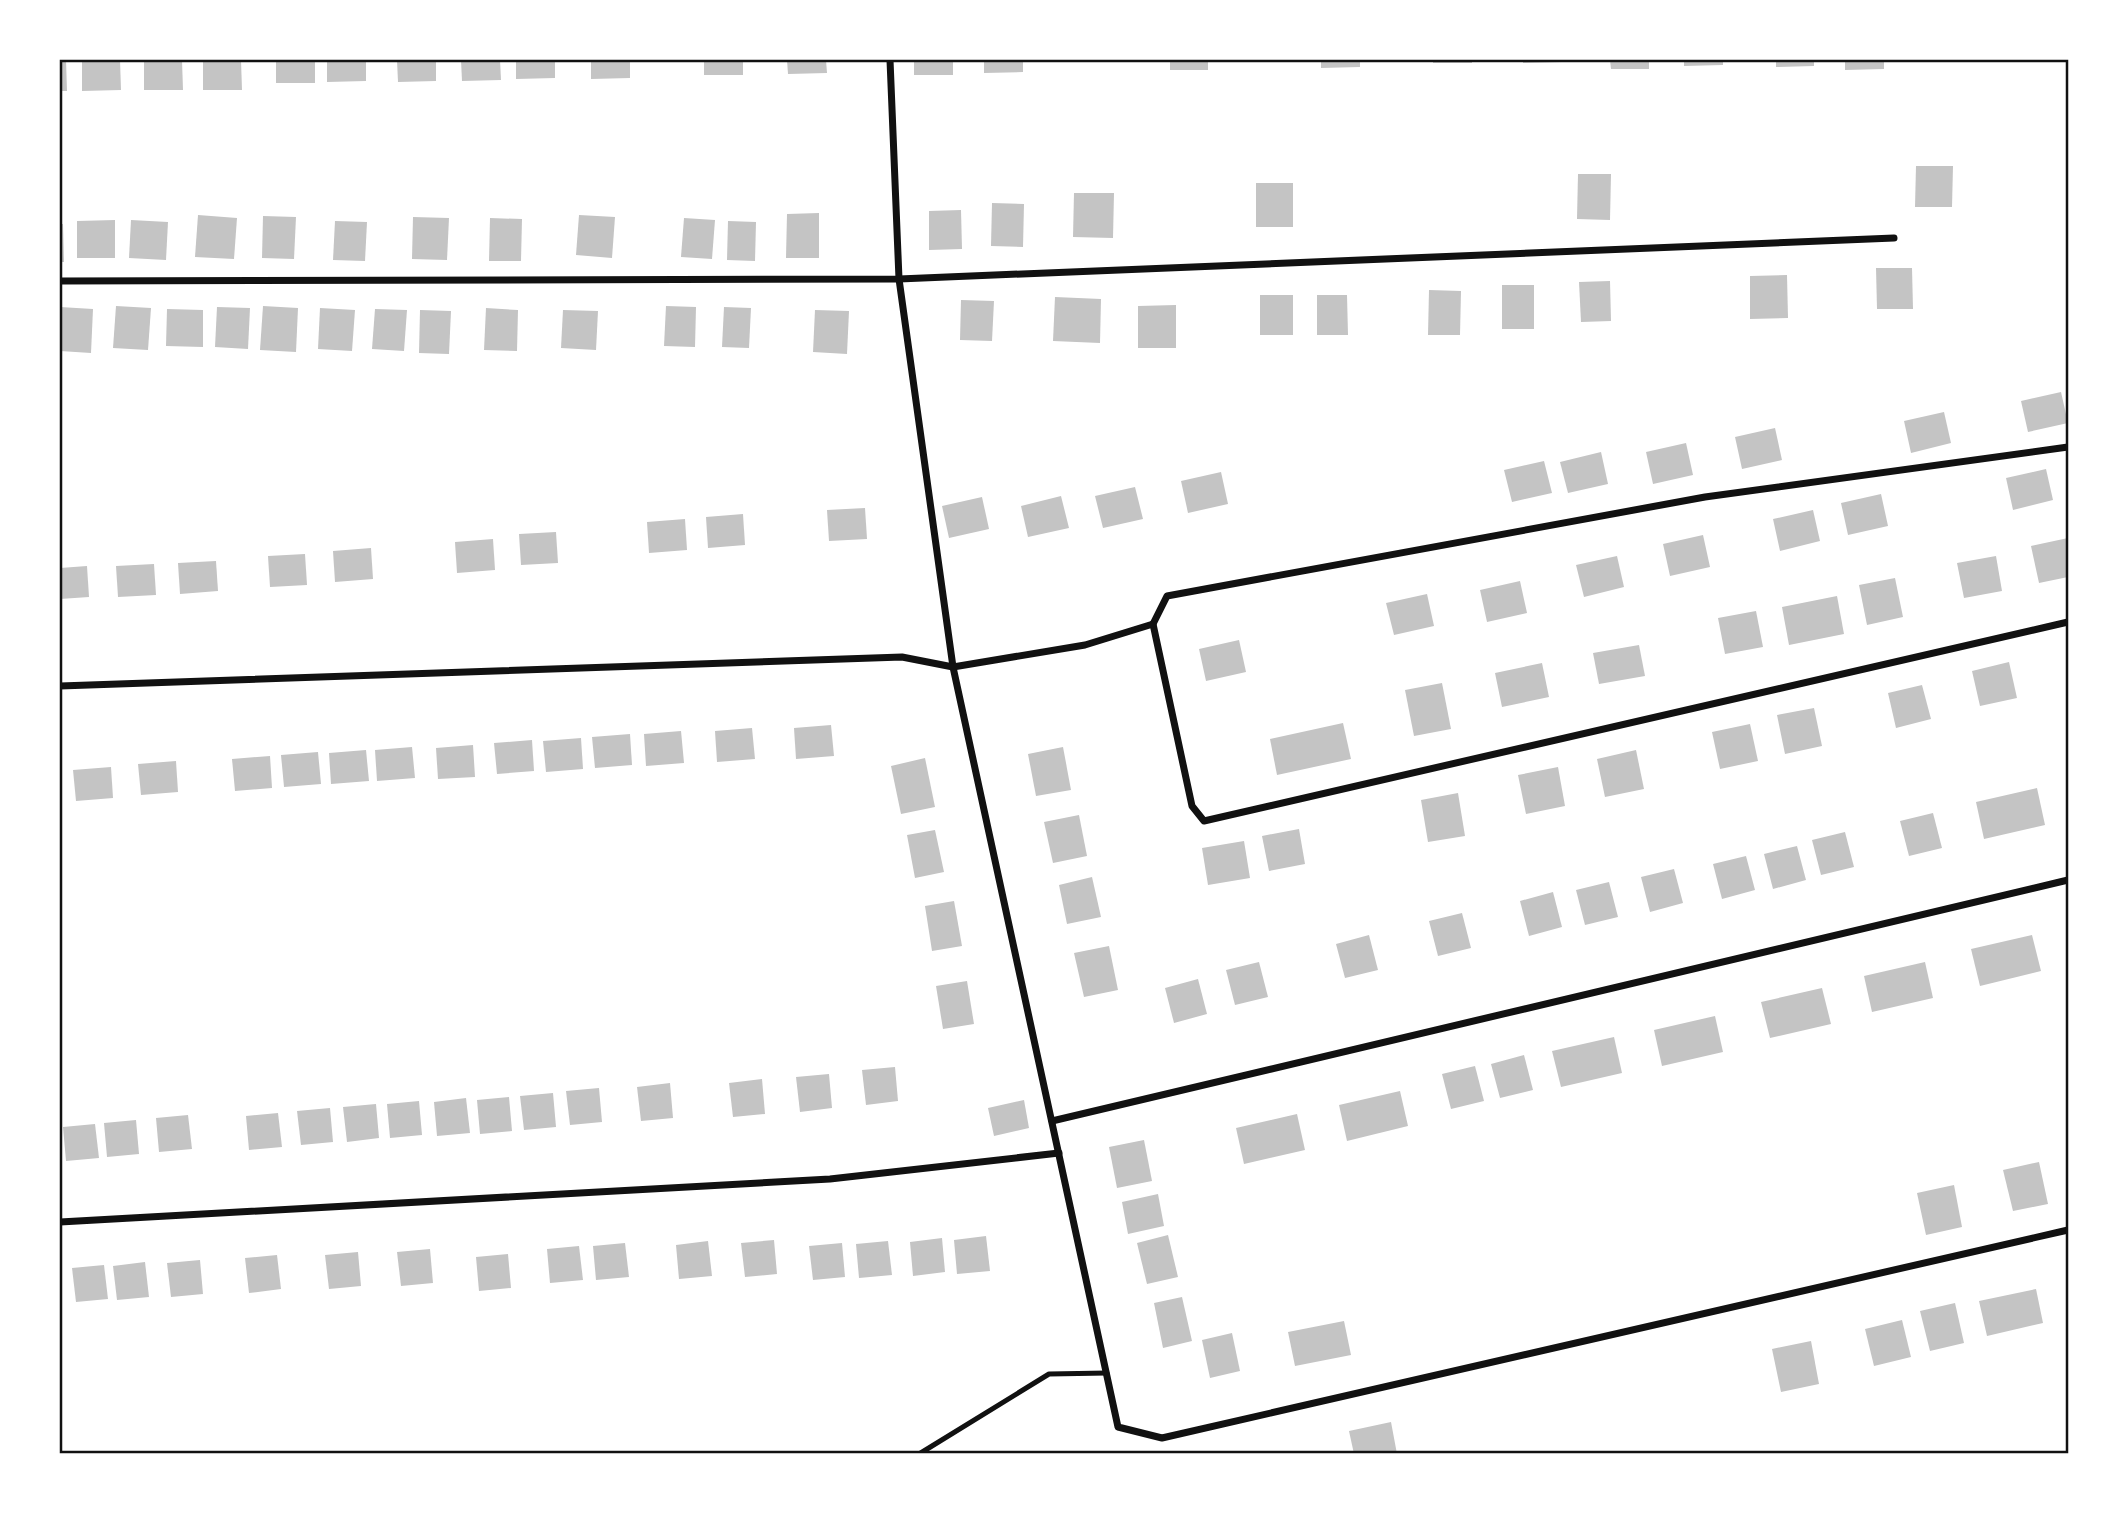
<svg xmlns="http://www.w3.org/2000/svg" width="2128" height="1513" font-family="'PT Serif',serif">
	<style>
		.building { fill: #c4c4c4 }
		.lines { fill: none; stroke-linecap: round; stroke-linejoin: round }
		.service { stroke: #111; stroke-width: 5 }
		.minor { stroke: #111; stroke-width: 7 }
		.neatline { fill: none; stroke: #111; stroke-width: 2.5 }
	</style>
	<rect width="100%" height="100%" fill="#fff"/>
	<g class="building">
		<path d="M60 60H66L67 91H60Z"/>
		<path d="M82 60H120L121 90 82 91Z"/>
		<path d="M144 60H182L183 90H144Z"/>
		<path d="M203 60H241L242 90H203Z"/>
		<rect x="276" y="60" width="39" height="23"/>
		<path d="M327 60H366V81L327 82Z"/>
		<path d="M397 60H436V81L398 82Z"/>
		<path d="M461 60H500L501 80 462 81Z"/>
		<path d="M516 60H555V78L516 79Z"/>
		<path d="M591 60H630V78L591 79Z"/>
		<rect x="704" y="60" width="39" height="15"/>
		<path d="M787 60H826L827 73 788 74Z"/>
		<rect x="914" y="60" width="39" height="15"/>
		<path d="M984 60H1023V72L984 73Z"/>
		<rect x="1170" y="60" width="38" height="10"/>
		<path d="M1321 60H1360V67L1321 68Z"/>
		<rect x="1433" y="60" width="39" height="3"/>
		<path d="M1523 60H1562V62L1523 63Z"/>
		<path d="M1610 60H1649V69H1611Z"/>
		<path d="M1684 60H1723V65L1684 66Z"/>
		<path d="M1776 60H1814V66L1776 67Z"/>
		<path d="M1845 60H1884V69L1845 70Z"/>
		<path d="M1916 166H1953L1952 207H1915Z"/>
		<path d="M1578 174H1611L1610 220 1577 219Z"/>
		<rect x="1256" y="183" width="37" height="44"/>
		<path d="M1074 193H1114L1113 238 1073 237Z"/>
		<path d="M992 203 1024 204 1023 247 991 246Z"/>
		<path d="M961 210 962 249 929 250V211Z"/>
		<path d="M819 213V258H786L787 214Z"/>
		<path d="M198 215 237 218 234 259 195 257Z"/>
		<path d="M579 215 615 217 612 258 576 255Z"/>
		<path d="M263 216 296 217 294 259 262 258Z"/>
		<path d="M413 217 449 218 447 260 412 259Z"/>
		<path d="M490 218 522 219 521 261H489Z"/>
		<path d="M684 218 715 220 712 259 681 257Z"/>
		<path d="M115 220V258H77V221Z"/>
		<path d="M131 220 168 222 166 260 129 258Z"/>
		<path d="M335 221 367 222 365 261 333 260Z"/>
		<path d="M728 221 756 222 755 261 727 260Z"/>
		<path d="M60 224H63L64 262H60Z"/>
		<path d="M1876 268H1912L1913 309H1877Z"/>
		<path d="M1787 275 1788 318 1750 319V276Z"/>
		<path d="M1610 281 1611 321 1581 322 1579 282Z"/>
		<rect x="1502" y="285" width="32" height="44"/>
		<path d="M1429 290 1461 291 1460 335H1428Z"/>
		<rect x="1260" y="295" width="33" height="40"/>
		<path d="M1317 295H1347L1348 335H1317Z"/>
		<path d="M1055 297 1101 299 1100 343 1053 341Z"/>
		<path d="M961 300 994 301 992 341 960 340Z"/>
		<path d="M1176 305V348H1138V306Z"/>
		<path d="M116 306 151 308 148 350 113 348Z"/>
		<path d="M263 306 298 308 296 352 260 350Z"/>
		<path d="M666 306 696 307 695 347 664 346Z"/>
		<path d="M60 307 93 309 91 353 60 351Z"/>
		<path d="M217 307 250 308 248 349 215 347Z"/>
		<path d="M724 307 751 308 749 348 722 347Z"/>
		<path d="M320 308 355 310 352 351 318 349Z"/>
		<path d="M486 308 518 310 517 351 484 350Z"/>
		<path d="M167 309 203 310V347L166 346Z"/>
		<path d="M375 309 407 310 404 351 372 349Z"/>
		<path d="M420 310 451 311 449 354 419 353Z"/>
		<path d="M563 310 598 311 596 350 561 348Z"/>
		<path d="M815 310 849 311 847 354 813 352Z"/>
		<path d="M2061 392 2068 423 2028 432 2021 401Z"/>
		<path d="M1944 412 1951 443 1911 453 1904 421Z"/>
		<path d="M1775 428 1782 460 1742 469 1735 437Z"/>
		<path d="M1686 443 1693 475 1653 484 1646 452Z"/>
		<path d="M1601 452 1608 484 1568 493 1560 462Z"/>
		<path d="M1544 461 1552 493 1512 502 1504 470Z"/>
		<path d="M2046 469 2053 500 2013 510 2006 478Z"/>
		<path d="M1221 472 1228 504 1188 513 1181 481Z"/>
		<path d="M1135 487 1143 519 1103 528 1095 496Z"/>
		<path d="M1881 494 1888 526 1848 535 1841 503Z"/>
		<path d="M1061 496 1069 528 1028 537 1021 506Z"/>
		<path d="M982 497 989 529 949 538 942 506Z"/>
		<path d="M865 508 867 539 829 541 827 510Z"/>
		<path d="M1813 510 1820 541 1780 551 1773 519Z"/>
		<path d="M743 514 745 545 708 548 706 517Z"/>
		<path d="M685 519 687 550 649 553 647 522Z"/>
		<path d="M556 532 558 563 521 565 519 534Z"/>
		<path d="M1703 535 1710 567 1670 576 1663 544Z"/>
		<path d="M2068 538V577L2039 583 2031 546Z"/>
		<path d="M493 539 495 570 457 573 455 542Z"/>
		<path d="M371 548 373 579 335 582 333 551Z"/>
		<path d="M305 554 307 585 270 587 268 556Z"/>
		<path d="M1617 556 1624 587 1584 597 1576 565Z"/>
		<path d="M1996 556 2002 591 1964 598 1957 563Z"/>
		<path d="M216 561 218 591 180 594 178 563Z"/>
		<path d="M154 564 156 595 118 597 116 566Z"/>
		<path d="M87 566 89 597 60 599V568Z"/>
		<path d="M1895 578 1903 617 1867 625 1859 585Z"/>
		<path d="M1520 581 1527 613 1487 622 1480 590Z"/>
		<path d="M1427 594 1434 626 1394 635 1386 603Z"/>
		<path d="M1837 596 1844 634 1789 645 1782 607Z"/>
		<path d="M1756 611 1763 647 1725 654 1718 618Z"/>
		<path d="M1239 640 1246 672 1206 681 1199 649Z"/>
		<path d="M1639 645 1645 676 1599 684 1593 653Z"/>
		<path d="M2009 662 2017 698 1980 706 1972 671Z"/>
		<path d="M1542 663 1549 697 1502 707 1495 673Z"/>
		<path d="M1442 683 1451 729 1414 736 1405 690Z"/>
		<path d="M1922 685 1931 719 1896 728 1888 693Z"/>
		<path d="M1814 708 1822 746 1785 754 1777 715Z"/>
		<path d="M1343 723 1351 759 1277 775 1270 739Z"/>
		<path d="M1750 724 1758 761 1720 769 1712 732Z"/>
		<path d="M831 725 834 756 796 759 794 728Z"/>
		<path d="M752 728 755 759 717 762 715 731Z"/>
		<path d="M681 731 684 763 646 766 644 734Z"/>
		<path d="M630 734 632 765 595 768 592 737Z"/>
		<path d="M581 738 583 769 546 772 543 741Z"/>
		<path d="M532 740 534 771 497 774 494 743Z"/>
		<path d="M473 745 475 777 438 779 436 748Z"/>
		<path d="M412 747 415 778 377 781 375 750Z"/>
		<path d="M1063 747 1071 790 1036 796 1028 754Z"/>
		<path d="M366 750 369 781 331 784 329 753Z"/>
		<path d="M1636 750 1644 789 1605 797 1597 759Z"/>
		<path d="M318 752 321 784 284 787 281 755Z"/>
		<path d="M270 756 272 788 235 791 232 759Z"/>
		<path d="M925 758 935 807 901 814 891 766Z"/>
		<path d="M176 761 178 792 141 795 138 764Z"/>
		<path d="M111 767 113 798 76 801 73 770Z"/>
		<path d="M1558 767 1565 806 1526 814 1518 775Z"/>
		<path d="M2037 788 2045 825 1984 839 1976 802Z"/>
		<path d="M1458 793 1465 836 1428 842 1421 800Z"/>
		<path d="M1933 813 1942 848 1909 856 1900 821Z"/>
		<path d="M1079 815 1087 856 1053 863 1044 822Z"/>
		<path d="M1299 829 1305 864 1269 871 1262 836Z"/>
		<path d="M935 830 944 872 915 878 907 835Z"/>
		<path d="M1845 832 1854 867 1821 875 1812 840Z"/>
		<path d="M1244 841 1250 878 1208 885 1202 848Z"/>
		<path d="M1797 846 1806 880 1773 889 1764 854Z"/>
		<path d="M1746 856 1755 890 1722 899 1713 864Z"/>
		<path d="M1674 869 1683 903 1650 912 1641 877Z"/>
		<path d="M1092 877 1101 917 1067 924 1059 885Z"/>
		<path d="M1609 882 1618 917 1585 925 1576 890Z"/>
		<path d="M1553 892 1562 927 1529 936 1520 901Z"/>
		<path d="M954 901 962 946 932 951 925 906Z"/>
		<path d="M1462 913 1471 948 1438 956 1429 921Z"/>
		<path d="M1369 935 1378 970 1345 978 1336 944Z"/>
		<path d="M2032 935 2041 971 1980 986 1971 949Z"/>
		<path d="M1109 946 1118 990 1084 997 1074 953Z"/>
		<path d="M1259 962 1268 997 1235 1005 1226 970Z"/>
		<path d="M1925 962 1933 998 1872 1012 1864 976Z"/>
		<path d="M1198 979 1207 1014 1174 1023 1165 988Z"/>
		<path d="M967 981 974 1024 943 1029 936 986Z"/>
		<path d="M1822 988 1831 1024 1770 1038 1761 1002Z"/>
		<path d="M1715 1016 1723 1052 1662 1066 1654 1030Z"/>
		<path d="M1614 1037 1622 1073 1561 1087 1552 1051Z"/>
		<path d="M1524 1055 1533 1090 1500 1098 1491 1064Z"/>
		<path d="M1475 1066 1484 1101 1451 1109 1442 1074Z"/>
		<path d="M895 1067 898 1101 866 1105 862 1070Z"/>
		<path d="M829 1074 832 1108 800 1112 796 1077Z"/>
		<path d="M762 1079 765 1114 733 1117 729 1083Z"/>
		<path d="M670 1083 673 1118 641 1121 637 1087Z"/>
		<path d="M599 1088 602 1122 570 1125 566 1091Z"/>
		<path d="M1400 1091 1408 1126 1347 1141 1339 1105Z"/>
		<path d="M553 1093 556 1127 524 1130 520 1096Z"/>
		<path d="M509 1097 512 1131 480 1134 477 1100Z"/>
		<path d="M466 1098 470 1133 437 1136 434 1102Z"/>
		<path d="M1024 1100 1029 1128 994 1136 988 1108Z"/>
		<path d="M419 1101 422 1135 390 1138 387 1104Z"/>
		<path d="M376 1104 379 1138 347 1142 343 1107Z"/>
		<path d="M330 1108 333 1142 301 1145 297 1111Z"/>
		<path d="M278 1113 282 1147 249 1150 246 1116Z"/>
		<path d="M1297 1114 1305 1150 1244 1164 1236 1128Z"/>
		<path d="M188 1115 192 1149 159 1152 156 1118Z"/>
		<path d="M136 1120 139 1154 107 1157 104 1123Z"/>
		<path d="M95 1124 99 1158 66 1161 63 1127Z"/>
		<path d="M1144 1140 1152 1181 1117 1188 1109 1147Z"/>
		<path d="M2039 1162 2048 1204 2013 1211 2003 1170Z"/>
		<path d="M1954 1185 1962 1227 1926 1235 1917 1193Z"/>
		<path d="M1158 1194 1164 1226 1128 1234 1122 1202Z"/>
		<path d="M1168 1235 1178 1277 1147 1284 1137 1243Z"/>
		<path d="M986 1236 990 1271 957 1274 954 1240Z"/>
		<path d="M942 1238 945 1272 913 1276 910 1242Z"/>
		<path d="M774 1240 777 1274 745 1277 741 1243Z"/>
		<path d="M708 1241 712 1276 679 1279 676 1245Z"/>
		<path d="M888 1241 892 1275 859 1278 856 1244Z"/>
		<path d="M625 1243 629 1277 596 1280 593 1246Z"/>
		<path d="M842 1243 845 1277 813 1280 809 1246Z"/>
		<path d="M579 1246 583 1280 550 1283 547 1249Z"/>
		<path d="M430 1249 433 1283 401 1286 397 1252Z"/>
		<path d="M358 1252 361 1286 329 1289 325 1255Z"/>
		<path d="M508 1254 511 1288 479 1291 476 1257Z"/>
		<path d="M277 1255 281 1289 249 1293 245 1258Z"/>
		<path d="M200 1260 203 1294 171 1297 167 1263Z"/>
		<path d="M145 1262 149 1297 117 1300 113 1266Z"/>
		<path d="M104 1265 108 1299 76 1302 72 1268Z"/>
		<path d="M2036 1289 2043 1323 1987 1336 1979 1301Z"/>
		<path d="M1182 1297 1192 1341 1163 1348 1154 1303Z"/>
		<path d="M1955 1303 1964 1343 1930 1351 1920 1311Z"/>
		<path d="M1902 1320 1911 1357 1874 1366 1865 1329Z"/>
		<path d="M1344 1321 1351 1355 1295 1366 1288 1332Z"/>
		<path d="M1232 1333 1240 1371 1210 1378 1202 1340Z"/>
		<path d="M1811 1341 1819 1384 1781 1392 1772 1349Z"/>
		<path d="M1391 1422 1397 1454H1354L1349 1431Z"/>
	</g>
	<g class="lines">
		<path class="service" d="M919 1454 1049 1374 1107 1373"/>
		<g class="minor">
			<path d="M890 60 899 279 953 667 1118 1427 1162 1438 2068 1230"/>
			<path d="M60 281 899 279 1894 238"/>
			<path d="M1153 624 1192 806 1204 821 2068 622"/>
			<path d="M60 686 902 657 953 667 1085 645 1153 624 1167 596 1705 497 2068 447"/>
			<path d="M1052 1121 2068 880"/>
			<path d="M60 1222 830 1179 1059 1153"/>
		</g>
	</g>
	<rect width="2128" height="1513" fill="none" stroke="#ffffff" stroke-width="122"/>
	<rect x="61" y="61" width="2006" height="1391" class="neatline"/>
</svg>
